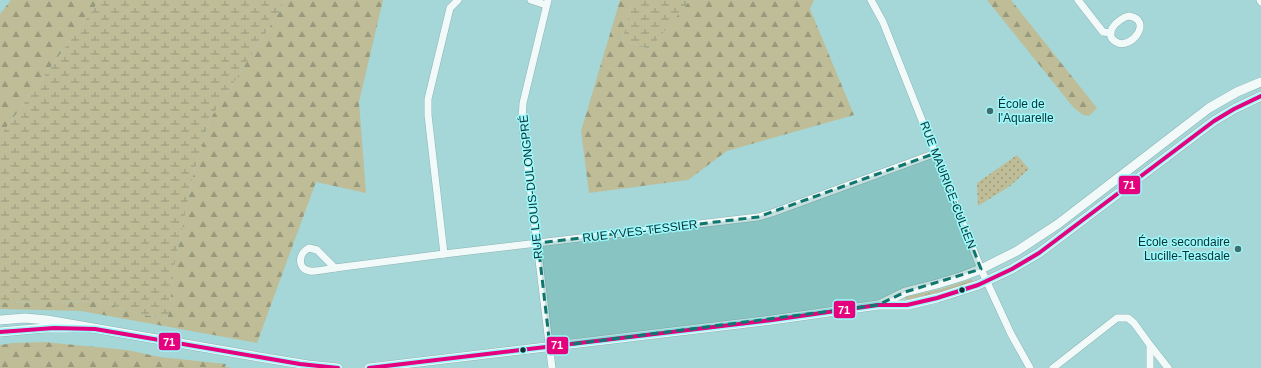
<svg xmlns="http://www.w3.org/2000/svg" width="1261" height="368" font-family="Arial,sans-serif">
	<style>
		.grass { fill: url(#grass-tufts) }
		.forest { fill: url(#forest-firs) }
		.wetland { fill: url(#wetland-marsh) }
		.park { fill: url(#park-dots) }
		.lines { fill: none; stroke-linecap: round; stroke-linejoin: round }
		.minor-casing { stroke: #8cb4b5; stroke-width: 8 }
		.tertiary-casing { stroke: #8cb4b5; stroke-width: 10 }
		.minor { stroke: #f2f9f9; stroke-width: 7 }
		.tertiary { stroke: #f2f9f9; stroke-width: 9 }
		.bus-1-casing { stroke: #9cf9fb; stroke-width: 7 }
		.bus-1 { stroke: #e5007d; stroke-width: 4 }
		.marked { fill: #0f766e; fill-opacity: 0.2; stroke: #0f766e; stroke-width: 3; stroke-dasharray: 8 5; stroke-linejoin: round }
		.poi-dot { fill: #406c6d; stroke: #9cf9fb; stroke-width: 1.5 }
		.bus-dot { fill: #093234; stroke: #9cf9fb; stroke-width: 1.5 }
		.labels { text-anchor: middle; stroke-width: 3; stroke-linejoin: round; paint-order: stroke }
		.poi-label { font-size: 12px; fill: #093234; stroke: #9cf9fb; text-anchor: start }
		.street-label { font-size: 12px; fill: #093234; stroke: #9cf9fb }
		.line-badge { stroke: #9cf9fb; stroke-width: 1.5 }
		.badge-label { font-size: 11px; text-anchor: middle; font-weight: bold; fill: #fff }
	</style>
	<defs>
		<pattern id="grass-tufts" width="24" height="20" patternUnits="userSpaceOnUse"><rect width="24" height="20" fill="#bebd98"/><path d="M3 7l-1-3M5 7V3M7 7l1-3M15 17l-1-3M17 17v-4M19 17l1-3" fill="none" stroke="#999a7d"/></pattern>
		<pattern id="forest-firs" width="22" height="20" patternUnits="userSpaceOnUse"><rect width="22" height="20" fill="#bebd98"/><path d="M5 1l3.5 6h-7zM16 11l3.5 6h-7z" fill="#999a7d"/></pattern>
		<pattern id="wetland-marsh" width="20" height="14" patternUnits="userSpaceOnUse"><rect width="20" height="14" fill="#bebd98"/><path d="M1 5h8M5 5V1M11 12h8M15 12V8" fill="none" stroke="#999a7d"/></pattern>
		<pattern id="park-dots" width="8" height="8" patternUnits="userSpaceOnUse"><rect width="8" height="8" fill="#bebd98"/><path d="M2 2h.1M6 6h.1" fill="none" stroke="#999a7d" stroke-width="1.8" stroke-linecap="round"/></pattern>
	</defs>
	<rect width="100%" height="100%" fill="#a5d7d8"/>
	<path class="grass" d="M972 279 973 282 947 290 906 300 905 297 941 289Z"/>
	<g class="forest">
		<path d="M11 0H100L0 136V14Z"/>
		<path d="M284 0H383L359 102 366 193 316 182 257 343 81 311 0 309V303L97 301 145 315 167 319 169 312 175 262 194 172 210 119 281 9Z"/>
		<path d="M620 0H633L622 41 650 49 690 0H814L810 9 854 115 727 151 688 180 589 193 581 131Z"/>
		<path d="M987 0H1011L1097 108 1089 116 1083 115 1073 107Z"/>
		<path d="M44 342 127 350 160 357 226 364 225 367 233 368H0V345L13 343Z"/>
	</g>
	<g class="wetland">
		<path d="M100 0H284L281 9 210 119 194 172 175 262 169 312 167 319 145 315 97 301 0 303V136Z"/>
		<path d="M633 0H690L650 49 622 41Z"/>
	</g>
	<path class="park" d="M1017 155 1029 169 1010 186 978 206 977 183Z"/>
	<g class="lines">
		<defs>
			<g id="minor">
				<path d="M531 0 546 5"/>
				<path d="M548 0 523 103 522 119 552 368"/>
				<path d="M871 0 883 22 981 269 1011 334 1030 368"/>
				<path d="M1078 0 1103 32 1111 33"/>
				<path d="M1260 0 1261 2"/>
				<path d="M1129 16C1154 20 1131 51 1116 42 1102 34 1118 18 1129 16Z"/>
				<path d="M309 248 317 250 335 268C327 269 317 272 310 271 296 269 299 252 309 248Z"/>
				<path d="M444 254 428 115V99L450 8 458 0"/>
				<path d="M335 268 444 254 758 217 772 213 936 153"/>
				<path d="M1150 346V368"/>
				<path d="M1053 368 1117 318H1128L1134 323 1150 345 1168 368"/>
			</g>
			<g id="tertiary">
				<path d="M881 304 905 292 937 284 963 276 981 269 1017 251 1058 224 1209 108 1237 92 1261 82"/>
				<path d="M0 320 25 318 47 320 265 358 308 365 338 368"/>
				<path d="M0 332 44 328H70"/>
				<path d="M369 368 772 320 878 305H907L937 298 978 285 1012 269 1039 253 1214 121 1234 109 1261 96"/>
			</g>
		</defs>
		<use href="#minor" class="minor-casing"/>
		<use href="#tertiary" class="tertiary-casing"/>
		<use href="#minor" class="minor"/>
		<use href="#tertiary" class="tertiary"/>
		<defs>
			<g id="bus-1">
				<path d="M0 332 54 328 95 329 300 364 338 368"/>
				<path d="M369 368 772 320 878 305H907L937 298 978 285 1012 269 1039 253 1214 121 1234 109 1261 96"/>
			</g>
		</defs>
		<use href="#bus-1" class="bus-1-casing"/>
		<use href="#bus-1" class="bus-1"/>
	</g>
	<path class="marked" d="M936 153 981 269 905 292 878 305 550 347 538 243 758 217Z"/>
	<g class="poi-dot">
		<circle cx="990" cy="111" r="4"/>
		<circle cx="1238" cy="249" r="4"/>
	</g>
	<g class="bus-dot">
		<circle cx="962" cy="290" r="3.5"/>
		<circle cx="523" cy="350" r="3.5"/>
	</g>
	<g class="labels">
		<g class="poi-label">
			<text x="998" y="108">École de<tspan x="998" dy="14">l'Aquarelle</tspan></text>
			<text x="1230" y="246" text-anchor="end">École secondaire<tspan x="1230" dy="14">Lucille-Teasdale</tspan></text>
		</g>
		<g class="street-label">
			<text transform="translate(948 185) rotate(69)" y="4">RUE MAURICE-CULLEN</text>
			<text transform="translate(531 187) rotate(-96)" y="4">RUE LOUIS-DULONGPRÉ</text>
			<text transform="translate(640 231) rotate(-7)" y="4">RUE YVES-TESSIER</text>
		</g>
	</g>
	<g class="line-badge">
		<rect x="1118" y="175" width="23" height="20" rx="4" fill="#e5007d"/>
		<rect x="833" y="300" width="23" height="19" rx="4" fill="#e5007d"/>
		<rect x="158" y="332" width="23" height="19" rx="4" fill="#e5007d"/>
		<rect x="546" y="336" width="23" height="19" rx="4" fill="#e5007d"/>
	</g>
	<g class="badge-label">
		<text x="1129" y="189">71</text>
		<text x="844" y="314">71</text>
		<text x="169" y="346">71</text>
		<text x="557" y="349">71</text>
	</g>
</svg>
